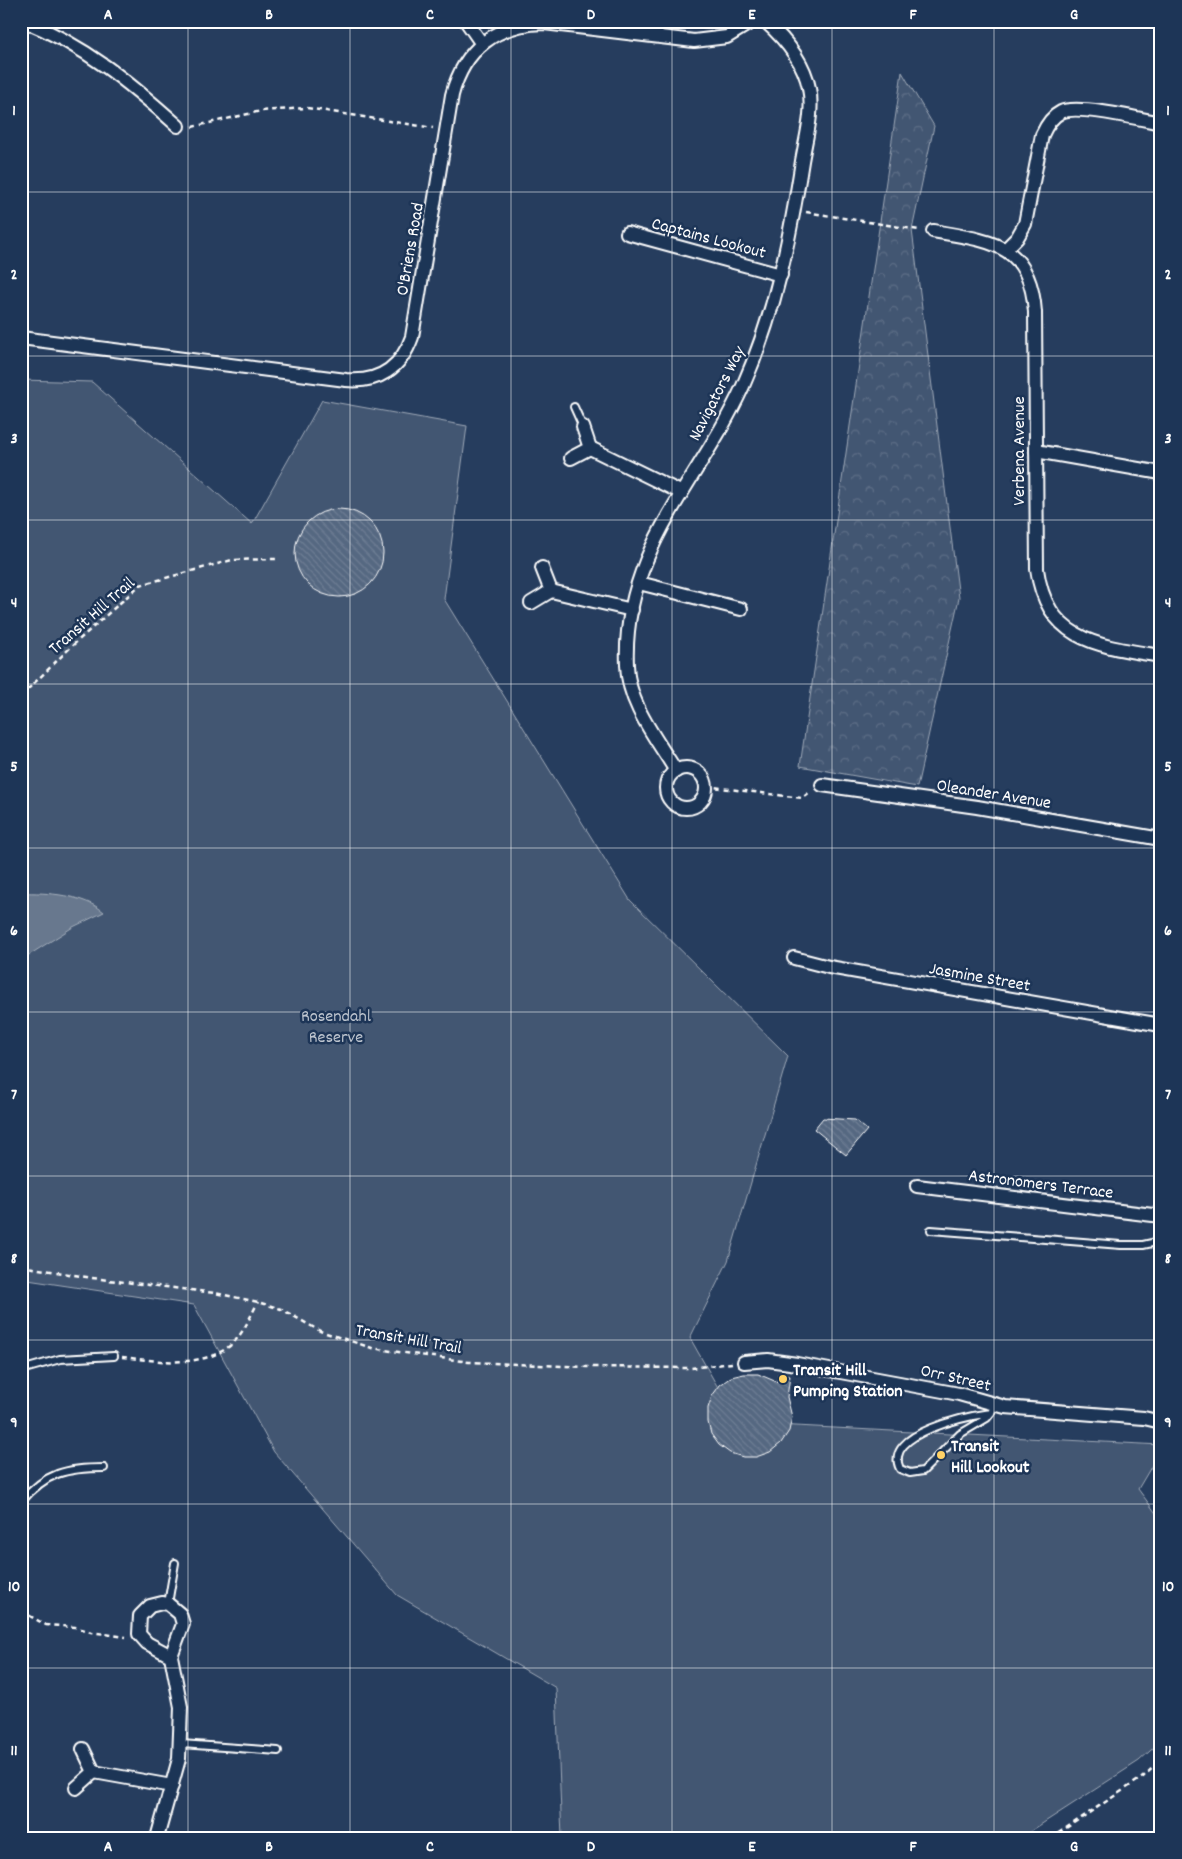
<svg xmlns="http://www.w3.org/2000/svg" width="1182" height="1859" font-family="Dekko,sans-serif">
	<style>
		.forest { fill: url(#forest-crowns); stroke: #a0aab8 }
		.park { fill: #425672; stroke: #a0aab8 }
		.water { fill: #67788e; stroke: #a4aebb }
		.building { fill: url(#building-back-hatch); stroke: #fff }
		.lines { fill: none; stroke-linecap: round; stroke-linejoin: round }
		.service-casing { stroke: #fff; stroke-width: 10 }
		.minor-casing { stroke: #fff; stroke-width: 16 }
		.path { stroke: #fff; stroke-width: 2.5; stroke-dasharray: 5 4; stroke-linecap: butt }
		.service { stroke: #1d3557; stroke-width: 6 }
		.minor { stroke: #1d3557; stroke-width: 12 }
		.grid { fill: none; stroke: #fff; stroke-width: 1; stroke-opacity: 0.55 }
		.poi-dot { fill: #ffd166; stroke: #1d3557; stroke-width: 2 }
		.labels { text-anchor: middle; stroke-width: 5; stroke-linejoin: round; paint-order: stroke }
		.street-label { font-size: 18px; fill: #fff; stroke: #1d3557 }
		.park-label { font-size: 18px; fill: #bdc4ce; stroke: #1d3557 }
		.poi-label { font-size: 18px; font-weight: bold; fill: #fff; stroke: #1d3557; text-anchor: start }
		.neatline { fill: none; stroke: #fff; stroke-width: 2 }
		.grid-label { font-size: 16px; text-anchor: middle; font-weight: bold; fill: #fff }
	</style>
	<defs>
		<pattern id="forest-crowns" width="20" height="18" patternUnits="userSpaceOnUse" patternTransform="scale(1.25)"><rect width="20" height="18" fill="#425672"/><path d="M2 6a3 3 0 1 1 6 0M12 15a3 3 0 1 1 6 0" fill="none" stroke="#5e6f87"/></pattern>
		<pattern id="building-back-hatch" width="6" height="6" patternUnits="userSpaceOnUse" patternTransform="scale(1.25)"><rect width="6" height="6" fill="#556781"/><path d="M-1 5l2 2M0 0l6 6M5-1l2 2" fill="none" stroke="#6e7e94"/></pattern>
	</defs>
	<rect width="100%" height="100%" fill="#263d5e"/>
	<filter id="ink" filterUnits="userSpaceOnUse"><feTurbulence type="fractalNoise" baseFrequency=".02" numOctaves="2"/><feDisplacementMap in="SourceGraphic" scale="10" xChannelSelector="R" yChannelSelector="G"/><feConvolveMatrix kernelMatrix="1 2 1 2 8 2 1 2 1" color-interpolation-filters="sRGB"/></filter>
	<g filter="url(#ink)">
		<path class="forest" d="M902 72 934 126 912 230 959 598 917 787 800 766Z"/>
		<path class="park" d="M21 380 92 382 252 524 322 400 467 426 444 599 630 900 788 1056 728 1261 690 1338 738 1423 1161 1445V1450L1138 1489 1161 1520V1741L1139 1761 1020 1838H562L556 1688 397 1595 274 1452 194 1305 21 1279Z"/>
		<path class="water" d="M21 893C47 892 84 895 104 912L73 927 21 960Z"/>
		<g class="building">
			<circle cx="339" cy="553" r="44"/>
			<path d="M823 1118 855 1120 867 1130 846 1155 814 1129Z"/>
			<path d="M744 1374H758L777 1382 778 1374 790 1376 787 1397 792 1417 789 1431 781 1443 770 1452 756 1457H743L730 1453 719 1445 711 1434 708 1422V1408L712 1396 720 1385 731 1377Z"/>
		</g>
		<g class="lines">
			<defs>
				<g id="service">
					<path d="M574 407 583 427"/>
					<path d="M931 1230 1121 1245H1143L1161 1241"/>
					<path d="M21 1370 60 1359 114 1356"/>
					<path d="M991 1413 987 1418 960 1434 923 1471 910 1473 900 1469C882 1433 969 1416 991 1413L995 1404"/>
					<path d="M21 1502C46 1472 67 1468 104 1468"/>
					<path d="M168 1604 175 1563"/>
					<path d="M181 1744 278 1751"/>
				</g>
				<g id="minor">
					<path d="M24 21C84 45 130 83 178 126"/>
					<path d="M466 21 482 44"/>
					<path d="M933 231C991 241 1030 243 1035 312L1037 569C1047 642 1099 646 1161 656"/>
					<path d="M627 233 781 275"/>
					<path d="M1006 249 1017 238 1025 224 1042 135C1046 126 1051 117 1061 112 1077 104 1141 119 1161 123"/>
					<path d="M21 338 346 380C379 383 401 368 412 337L452 95C464 49 496 24 544 23L694 41 727 37 753 21"/>
					<path d="M590 448 680 492"/>
					<path d="M1036 451 1161 473"/>
					<path d="M571 458 590 448 583 427"/>
					<path d="M639 583 741 609"/>
					<path d="M551 591 632 610"/>
					<path d="M531 603 551 591 542 568"/>
					<circle cx="686" cy="788" r="20"/>
					<path d="M676 771C656 738 628 704 627 665 622 550 700 481 743 386 775 314 790 238 802 161 806 137 814 111 809 88 804 61 785 39 765 21"/>
					<path d="M822 785 977 807 1161 839"/>
					<path d="M794 958 829 967 1161 1025"/>
					<path d="M917 1186 1161 1216"/>
					<path d="M744 1362 768 1360 797 1364 959 1394 1005 1407 1144 1418 1161 1422"/>
					<path d="M94 1772 172 1786"/>
					<path d="M76 1788 94 1772 83 1749"/>
					<path d="M157 1838 179 1759 181 1707 171 1656 183 1624 180 1614 168 1604 162 1603 150 1606 140 1616 139 1634 147 1643 171 1656"/>
				</g>
			</defs>
			<use href="#service" class="service-casing"/>
			<use href="#minor" class="minor-casing"/>
			<g class="path">
				<path d="M192 127 261 111 307 108 433 128"/>
				<path d="M806 212 919 230"/>
				<path d="M21 696 72 646 140 585 232 560 276 559"/>
				<path d="M707 789 713 787 802 798 810 792"/>
				<path d="M21 1266 92 1278 215 1293 258 1302 281 1309 320 1331 372 1348 391 1351 469 1362 587 1367 691 1368 732 1363"/>
				<path d="M122 1357C156 1361 204 1369 232 1344 243 1334 251 1315 258 1302"/>
				<path d="M21 1611 46 1625 75 1627 91 1632 126 1637"/>
				<path d="M1051 1838 1143 1777 1161 1760"/>
			</g>
			<use href="#service" class="service"/>
			<use href="#minor" class="minor"/>
		</g>
	</g>
	<path class="grid" d="M188 21V1838M350 21V1838M511 21V1838M672 21V1838M832 21V1838M994 21V1838M21 192H1161M21 356H1161M21 520H1161M21 684H1161M21 848H1161M21 1012H1161M21 1176H1161M21 1340H1161M21 1504H1161M21 1668H1161"/>
	<g class="poi-dot">
		<circle cx="783" cy="1379" r="5"/>
		<circle cx="941" cy="1455" r="5"/>
	</g>
	<g class="labels">
		<g class="street-label">
			<text transform="translate(709 237) rotate(15)" y="6">Captains Lookout</text>
			<text transform="translate(409 249) rotate(-80)" y="6">O'Briens Road</text>
			<text transform="translate(716 393) rotate(-63)" y="6">Navigators Way</text>
			<text transform="translate(1018 451) rotate(-90)" y="6">Verbena Avenue</text>
			<text transform="translate(91 615) rotate(-41)" y="6">Transit Hill Trail</text>
			<text transform="translate(994 793) rotate(9)" y="6">Oleander Avenue</text>
			<text transform="translate(980 976) rotate(10)" y="6">Jasmine Street</text>
			<text transform="translate(1041 1183) rotate(7)" y="6">Astronomers Terrace</text>
			<text transform="translate(409 1338) rotate(10)" y="6">Transit Hill Trail</text>
			<text transform="translate(956 1377) rotate(13)" y="6">Orr Street</text>
		</g>
		<g class="park-label">
			<text x="336" y="1021">Rosendahl<tspan x="336" dy="21">Reserve</tspan></text>
		</g>
		<g class="poi-label">
			<text x="793" y="1375">Transit Hill<tspan x="793" dy="21">Pumping Station</tspan></text>
			<text x="951" y="1451">Transit<tspan x="951" dy="21">Hill Lookout</tspan></text>
		</g>
	</g>
	<rect width="1182" height="1859" fill="none" stroke="#1d3557" stroke-width="55"/>
	<rect x="28" y="28" width="1126" height="1804" class="neatline"/>
	<g class="grid-label">
		<text x="108" y="19">A</text>
		<text x="269" y="19">B</text>
		<text x="430" y="19">C</text>
		<text x="591" y="19">D</text>
		<text x="752" y="19">E</text>
		<text x="913" y="19">F</text>
		<text x="1074" y="19">G</text>
		<text x="14" y="115">1</text>
		<text x="1168" y="115">1</text>
		<text x="14" y="279">2</text>
		<text x="1168" y="279">2</text>
		<text x="14" y="443">3</text>
		<text x="1168" y="443">3</text>
		<text x="14" y="607">4</text>
		<text x="1168" y="607">4</text>
		<text x="14" y="771">5</text>
		<text x="1168" y="771">5</text>
		<text x="14" y="935">6</text>
		<text x="1168" y="935">6</text>
		<text x="14" y="1099">7</text>
		<text x="1168" y="1099">7</text>
		<text x="14" y="1263">8</text>
		<text x="1168" y="1263">8</text>
		<text x="14" y="1427">9</text>
		<text x="1168" y="1427">9</text>
		<text x="14" y="1591">10</text>
		<text x="1168" y="1591">10</text>
		<text x="14" y="1755">11</text>
		<text x="1168" y="1755">11</text>
		<text x="108" y="1851">A</text>
		<text x="269" y="1851">B</text>
		<text x="430" y="1851">C</text>
		<text x="591" y="1851">D</text>
		<text x="752" y="1851">E</text>
		<text x="913" y="1851">F</text>
		<text x="1074" y="1851">G</text>
	</g>
</svg>
